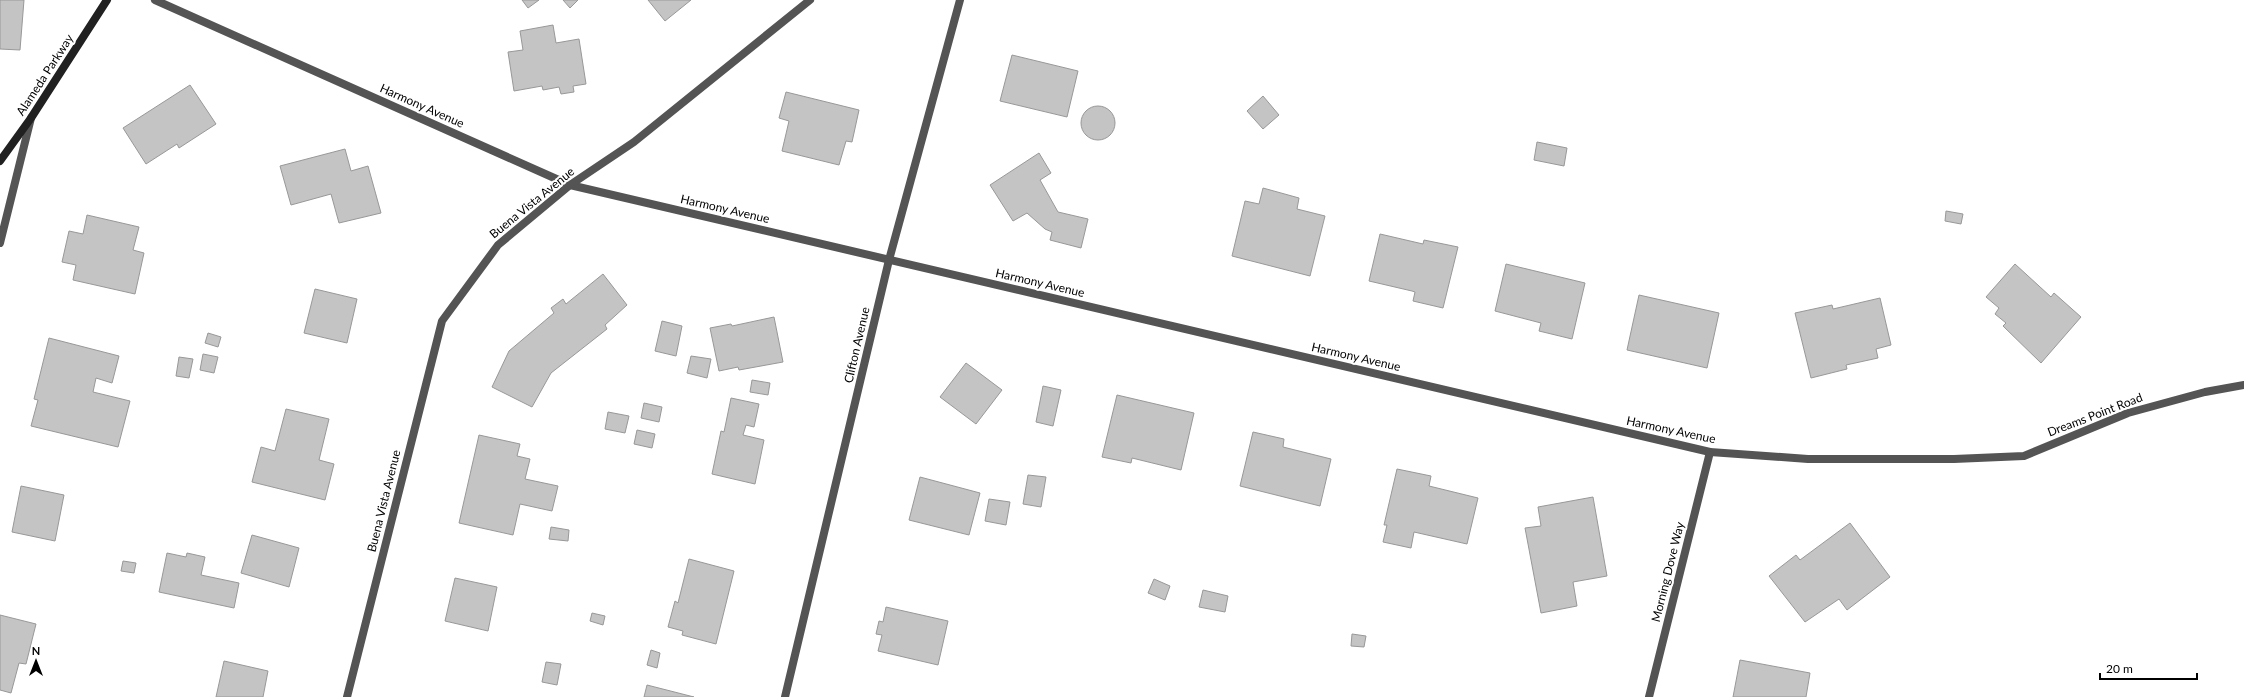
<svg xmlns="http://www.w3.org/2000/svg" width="2244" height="697" font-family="Lato,sans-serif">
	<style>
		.building { fill: #c4c4c4; stroke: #989898 }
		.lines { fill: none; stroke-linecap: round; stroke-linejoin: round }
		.street { stroke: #545454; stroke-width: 8 }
		.secondary { stroke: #212121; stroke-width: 8 }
		.labels { text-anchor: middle; stroke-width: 4; stroke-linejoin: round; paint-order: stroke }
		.street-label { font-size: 12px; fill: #000; stroke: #fff }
	</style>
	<rect width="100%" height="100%" fill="#fff"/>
	<g class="building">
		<path d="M0 0H24L20 50 0 49Z"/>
		<path d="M522 0H539L528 8Z"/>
		<path d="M563 0H578L570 8Z"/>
		<path d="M648 0H691L665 21Z"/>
		<path d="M553 25 556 43 579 39 586 84 573 86 574 92 561 94 559 87 543 90 542 86 514 91 508 52 523 50 520 31Z"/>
		<path d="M1012 55 1078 71 1067 117 1000 101Z"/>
		<path d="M190 85 216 124 179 148 177 144 146 164 123 128Z"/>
		<path d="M786 92 859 110 852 142 846 141 839 165 782 151 789 121 779 118Z"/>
		<path d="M1263 96 1279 115 1263 129 1247 111Z"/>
		<circle cx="1098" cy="123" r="17"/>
		<path d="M1537 142 1567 148 1564 166 1534 160Z"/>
		<path d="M345 149 351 171 368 166 381 213 339 223 331 194 291 205 280 166Z"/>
		<path d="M1039 153 1051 173 1040 180 1058 212 1088 219 1081 248 1050 240 1052 232 1045 229 1027 213 1013 221 990 185Z"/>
		<path d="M1263 188 1299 198 1297 209 1325 216 1310 276 1232 256 1245 201 1259 204Z"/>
		<path d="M1946 211 1963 214 1961 224 1945 221Z"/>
		<path d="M87 215 139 227 133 250 144 253 135 294 73 280 76 265 62 262 69 231 83 234Z"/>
		<path d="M1380 234 1423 244 1424 240 1458 247 1443 308 1413 301 1415 292 1412 291 1369 281Z"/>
		<path d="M1506 264 1585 283 1572 339 1539 331 1541 323 1495 311Z"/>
		<path d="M2015 264 2051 297 2054 293 2081 317 2041 363 2003 326 2006 323 1995 314 1999 308 1986 297Z"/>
		<path d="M603 274 627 305 605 325 607 329 551 373 532 407 492 387 509 351 554 313 551 308 563 299 566 304Z"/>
		<path d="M315 289 357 299 347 343 304 333Z"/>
		<path d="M1639 295 1719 313 1707 368 1627 350Z"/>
		<path d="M1880 298 1891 345 1876 349 1878 358 1846 365 1847 369 1811 378 1795 313 1832 305 1833 309Z"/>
		<path d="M774 317 783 362 739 370 738 367 719 371 710 328 731 324 732 326Z"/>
		<path d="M662 321 682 326 676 356 655 351Z"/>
		<path d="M208 333 221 337 218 347 205 343Z"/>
		<path d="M49 338 119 356 112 383 96 378 93 392 130 401 118 447 31 426 38 400 34 399Z"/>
		<path d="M203 354 218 357 214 373 200 370Z"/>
		<path d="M691 356 711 359 707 378 687 373Z"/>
		<path d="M179 357 193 359 189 378 176 376Z"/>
		<path d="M966 363 1002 390 976 424 940 397Z"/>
		<path d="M752 380 770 383 768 395 750 392Z"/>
		<path d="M1043 386 1061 390 1053 426 1036 422Z"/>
		<path d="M1117 395 1194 413 1181 470 1132 458 1131 463 1102 457Z"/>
		<path d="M731 398 759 404 754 427 746 425 743 435 764 440 755 484 712 474 721 431 724 432Z"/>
		<path d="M644 403 662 407 659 422 641 418Z"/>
		<path d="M286 409 329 419 319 460 334 464 325 500 252 482 261 447 275 451Z"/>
		<path d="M608 412 629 416 625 433 605 429Z"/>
		<path d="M637 430 655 434 652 448 634 444Z"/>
		<path d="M1253 432 1284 439 1283 447 1331 459 1320 506 1240 486Z"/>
		<path d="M479 435 520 444 517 456 530 459 525 479 558 486 552 511 520 504 513 535 459 523Z"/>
		<path d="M1397 469 1431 476 1429 486 1478 498 1467 544 1414 532 1411 548 1383 542 1387 525H1384Z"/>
		<path d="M1028 475 1046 477 1041 507 1023 504Z"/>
		<path d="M920 477 980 493 969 535 909 520Z"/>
		<path d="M21 486 64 495 55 541 12 532Z"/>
		<path d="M1593 497 1607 576 1573 582 1577 606 1541 613 1525 528 1541 526 1538 507Z"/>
		<path d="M989 499 1010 502 1006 525 985 521Z"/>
		<path d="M1850 523 1890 577 1847 610 1839 599 1805 622 1769 576 1796 555 1800 560Z"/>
		<path d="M551 527 569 530 568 541 549 539Z"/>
		<path d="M252 535 299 548 289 587 241 573Z"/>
		<path d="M167 553 186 557 187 553 205 557 201 575 239 583 234 608 159 592Z"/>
		<path d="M689 559 734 571 716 644 682 635 683 631 668 627 675 601 678 603Z"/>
		<path d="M123 561 136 563 134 573 121 571Z"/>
		<path d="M455 578 497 587 488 631 445 621Z"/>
		<path d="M1154 579 1170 586 1165 600 1148 593Z"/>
		<path d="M1203 590 1228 596 1225 612 1199 607Z"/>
		<path d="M886 607 948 621 938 665 878 651 882 635 876 634 879 621 883 622Z"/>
		<path d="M592 613 605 616 603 625 590 621Z"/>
		<path d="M0 615 36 624 26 664 19 663 11 693 0 690Z"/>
		<path d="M1352 634 1366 636 1364 647 1351 646Z"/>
		<path d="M651 650 660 653 657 668 647 665Z"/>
		<path d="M1740 660 1810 673 1806 697H1733Z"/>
		<path d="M224 661 268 671 263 697H216Z"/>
		<path d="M546 662 561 664 557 685 542 682Z"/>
		<path d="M647 685 694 697H644Z"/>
	</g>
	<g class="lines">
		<g class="street">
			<path d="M155 0 570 185 1710 452 1808 459H1954L2024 456 2128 413 2205 392 2244 385"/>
			<path d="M0 243 31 118"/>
			<path d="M347 697 442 321 498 245 570 185 634 142 810 0"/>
			<path d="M785 697 889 260 960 0"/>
			<path d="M1649 697 1710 452"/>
		</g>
		<path class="secondary" d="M0 161 31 118 107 0"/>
	</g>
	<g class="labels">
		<g class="street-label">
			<text transform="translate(45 75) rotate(-57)" y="4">Alameda Parkway</text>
			<text transform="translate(422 106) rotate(24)" y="4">Harmony Avenue</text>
			<text transform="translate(532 203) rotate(-39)" y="4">Buena Vista Avenue</text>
			<text transform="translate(725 209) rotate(13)" y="4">Harmony Avenue</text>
			<text transform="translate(1040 283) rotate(13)" y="4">Harmony Avenue</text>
			<text transform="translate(857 345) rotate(-77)" y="4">Clifton Avenue</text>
			<text transform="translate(1356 357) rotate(13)" y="4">Harmony Avenue</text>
			<text transform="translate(2095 415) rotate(-21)" y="4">Dreams Point Road</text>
			<text transform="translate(1671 430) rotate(12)" y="4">Harmony Avenue</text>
			<text transform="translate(384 501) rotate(-76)" y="4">Buena Vista Avenue</text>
			<text transform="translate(1668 572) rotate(-76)" y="4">Morning Dove Way</text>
		</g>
	</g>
	<g transform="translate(36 661)" stroke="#ffffff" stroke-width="3" paint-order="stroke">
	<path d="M0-3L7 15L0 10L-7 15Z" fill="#000000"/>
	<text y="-6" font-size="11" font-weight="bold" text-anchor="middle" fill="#000000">N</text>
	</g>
	<path d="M2100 673v6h97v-6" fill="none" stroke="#000000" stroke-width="2"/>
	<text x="2106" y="673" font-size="12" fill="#000000" stroke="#ffffff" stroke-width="3" paint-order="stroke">20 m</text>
</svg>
